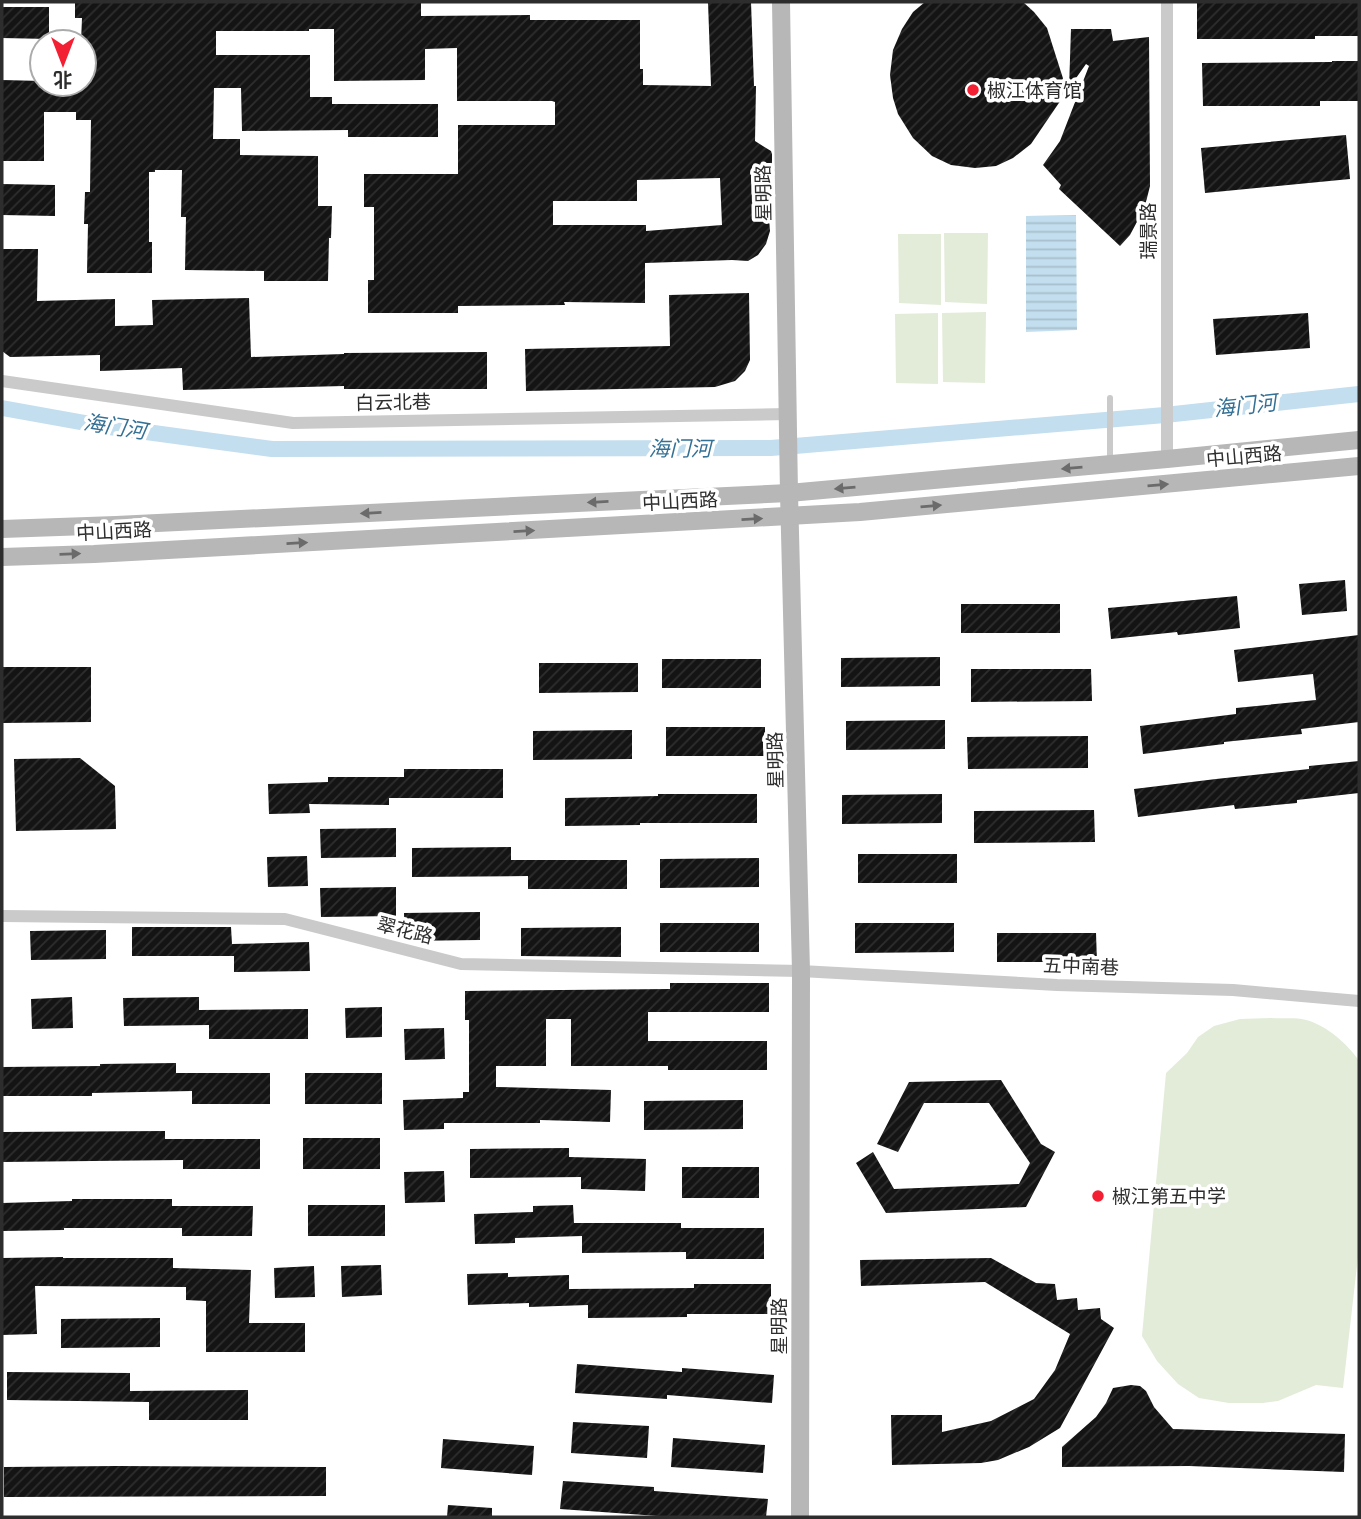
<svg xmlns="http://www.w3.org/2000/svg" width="1361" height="1519" font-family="Manrope,'Noto Sans SC',sans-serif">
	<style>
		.green { fill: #e3ecd9 }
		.water { fill: url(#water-rules) }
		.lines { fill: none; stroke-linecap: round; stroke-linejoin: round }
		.canal { stroke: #c3deee; stroke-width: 16 }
		.building { fill: url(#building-hatch); fill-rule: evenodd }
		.lane { stroke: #cacaca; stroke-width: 6 }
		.street { stroke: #cacaca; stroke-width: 12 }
		.secondary { stroke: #b7b7b7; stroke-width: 18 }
		.oneway { fill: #6b6b6b }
		.poi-dot { fill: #f31f32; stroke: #fff; stroke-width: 2.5 }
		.labels { text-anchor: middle; stroke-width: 7; stroke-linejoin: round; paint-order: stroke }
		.poi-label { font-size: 19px; fill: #2d2d2d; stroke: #fff; text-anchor: start }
		.street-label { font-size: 19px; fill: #2d2d2d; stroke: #fff }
		.water-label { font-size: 21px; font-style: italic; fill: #357195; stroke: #fff }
	</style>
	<defs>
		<pattern id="water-rules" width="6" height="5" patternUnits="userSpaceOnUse" patternTransform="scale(1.75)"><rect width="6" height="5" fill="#c3deee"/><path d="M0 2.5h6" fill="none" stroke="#a8bfcc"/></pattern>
		<pattern id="building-hatch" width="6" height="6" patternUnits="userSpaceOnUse" patternTransform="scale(1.75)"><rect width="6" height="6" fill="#141414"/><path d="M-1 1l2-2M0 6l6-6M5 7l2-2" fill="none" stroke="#2e2e2e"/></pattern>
	</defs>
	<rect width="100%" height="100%" fill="#fff"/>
	<g class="green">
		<path d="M944 233H988L987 304 945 302Z"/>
		<path d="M898 234H941V305L899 303Z"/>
		<path d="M986 312 985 383 943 382 942 313Z"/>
		<path d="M938 313V384L896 383 895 314Z"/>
		<path d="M1271 1018C1282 1019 1295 1017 1306 1020 1326 1025 1348 1044 1359 1061V1248L1343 1388 1316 1385 1278 1401 1263 1403H1229L1199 1398 1178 1384 1157 1361 1142 1336 1166 1073 1187 1053 1198 1037 1214 1026 1240 1019Z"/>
	</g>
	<path class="water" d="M1076 215 1077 330 1026 332V216Z"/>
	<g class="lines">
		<path class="canal" d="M2 408 102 426 272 449 771 448 1165 415 1359 394"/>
	</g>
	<g class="building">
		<path d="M75 2H421V16L530 15V20H640V69H643V85L711 86 708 2H751L754 86H756L755 141 771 151 772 154V171L753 180 763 197 769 218 770 231 766 244 758 255 748 261 732 260 645 263V303L564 302 565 305 458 306V313H368V280H374V207H364V174H458V125H555V102L552 101H457V48L425 49V80L334 81V29H309V31H216V55H310V97H332V104H438V137H348V130L242 131 241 88H214L213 139H240V155L318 156V206H332L331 238H329L328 281H264V271L185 270 186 217H181L182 170H155V172H149V242H152V273H87L88 224H84L85 192H90L91 120H76V112H44V161H2V80L42 81V84H55V89H84V42H81L82 18H75ZM720 178 722 225 646 231V225H553V201H637V180Z"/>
		<path d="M925 2H1023L1034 12 1047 28 1067 91 1031 144 1013 158 996 166 975 168 951 165 932 156 913 138 898 114 893 98 890 75 893 50 902 29 913 12Z"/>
		<path d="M1197 2H1359V36H1315V39H1197Z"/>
		<path d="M2 7H49V39L2 38Z"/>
		<path d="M1071 29H1111L1113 41 1149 37 1150 186 1146 202 1139 218 1130 235 1120 246 1059 189 1061 185 1043 165 1060 141 1089 66 1086 64 1069 88Z"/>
		<path d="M1332 61H1359V101H1320V106H1203L1202 63 1332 62Z"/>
		<path d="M1346 135 1350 179 1205 193 1201 148Z"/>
		<path d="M2 184 55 185V216L2 215Z"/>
		<path d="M2 249H38L37 301 115 299V326L153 325 152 300 249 298 251 357 344 354V353L487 352V389H344V386L183 390 182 368 100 371V355L10 357 2 351Z"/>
		<path d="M749 293 750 360 745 371 735 381 715 387 526 391 525 349 670 346 669 295Z"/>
		<path d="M1308 313 1310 348 1216 355 1213 319Z"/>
		<path d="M1345 580 1347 611 1302 615 1299 584Z"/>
		<path d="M1237 596 1240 628 1178 635 1177 632 1111 639 1108 608Z"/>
		<rect x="961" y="604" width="99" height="29"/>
		<path d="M1359 635V722L1301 729 1302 734 1224 742V744L1143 754 1140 726 1236 714V708L1316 700 1313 674 1238 682 1234 650Z"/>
		<path d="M940 657V686L841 687V658Z"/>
		<rect x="662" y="659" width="99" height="29"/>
		<path d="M539 663H638V692L539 693Z"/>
		<path d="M2 667H91V722L2 723Z"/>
		<path d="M971 669H1091L1092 701 971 702Z"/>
		<path d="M945 720V749L846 750V721Z"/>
		<rect x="666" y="727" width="99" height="29"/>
		<path d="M632 730V759L533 760V731Z"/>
		<path d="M1088 736V768L968 769 967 737Z"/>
		<path d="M80 758 115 786 116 829 16 831 14 759Z"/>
		<path d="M1359 761V793L1297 800V803L1235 809 1234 805 1138 817 1134 789 1216 779 1309 769V766Z"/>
		<path d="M404 769H503V798H389V805L309 804 310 813 269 814 268 784 328 782V777H404Z"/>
		<path d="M658 794H757V823H640V825L565 826V798L658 796Z"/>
		<path d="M942 794V823L842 824V795Z"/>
		<path d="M1094 810 1095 842 974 843V811Z"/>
		<path d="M396 828V857L321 858 320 829Z"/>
		<path d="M511 847V860H627V889H528V876L412 877V848Z"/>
		<rect x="858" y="854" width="99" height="29"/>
		<path d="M307 856 308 886 268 887 267 857Z"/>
		<path d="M759 858V887L660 888V859Z"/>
		<path d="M396 887V916L321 917 320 888Z"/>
		<path d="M480 912V940L405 941 404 913Z"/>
		<rect x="660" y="923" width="99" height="29"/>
		<path d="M855 923H954V952L855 953Z"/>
		<path d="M132 927H231L232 944 309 942 310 971 234 972V956H132Z"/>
		<path d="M621 927V957L521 956V928Z"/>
		<path d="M106 930V959L31 960 30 931Z"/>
		<path d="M997 933H1096L1097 962H997Z"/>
		<path d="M670 983H769V1012H648V1041H767V1070H668V1066H571V1019H546V1066H496V1087L611 1090 610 1122 540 1120V1123H444V1129L404 1130 403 1100 463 1098V1092H469V1020H465V991L670 989Z"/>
		<path d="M72 997 73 1028 32 1029 31 999Z"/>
		<path d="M199 997V1010L308 1009V1039H209V1025L124 1026 123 998Z"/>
		<path d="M382 1007V1037L346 1038 345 1008Z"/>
		<path d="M444 1028 445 1059 405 1060 404 1029Z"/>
		<path d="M176 1063V1073H270V1104H192V1091L92 1093V1096H2V1067L100 1066V1064Z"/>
		<rect x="305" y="1073" width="77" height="31"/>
		<path d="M1001 1080 1041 1144 1055 1152 1026 1207 886 1213 856 1163 873 1152 894 1189 1019 1184 1030 1163 989 1103H924L898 1152 877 1144 909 1082Z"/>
		<path d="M743 1100V1129L644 1130V1101Z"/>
		<path d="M165 1131V1139H260V1169H183V1160L2 1162V1132Z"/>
		<rect x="303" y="1138" width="77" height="31"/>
		<path d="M569 1148V1157L646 1159 645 1191 581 1189V1177L470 1178V1149Z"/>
		<rect x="682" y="1167" width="77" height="31"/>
		<path d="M444 1171 445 1202 405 1203 404 1172Z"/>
		<path d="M72 1199H172V1206H253L252 1236H182V1228H64V1230L2 1231V1203L72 1201Z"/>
		<rect x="308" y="1205" width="77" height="31"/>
		<path d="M573 1205 574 1223H681V1228H764V1259H686V1252L582 1253V1236L515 1238V1243L475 1244 474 1214 533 1212V1206Z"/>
		<path d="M63 1257V1258H173V1268L251 1270 249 1323H305V1352H206V1301L186 1300V1287L35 1286 37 1334 2 1335V1258Z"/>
		<path d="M991 1258 1036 1283 1055 1284 1057 1300 1077 1298 1078 1310 1100 1308 1101 1319 1114 1328 1060 1428 1029 1447 998 1460 981 1463 892 1465 891 1415H942V1432L991 1421 1034 1399 1055 1370 1070 1334 985 1282 861 1286 860 1260Z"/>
		<path d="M381 1265 382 1295 342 1297 341 1266Z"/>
		<path d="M314 1266 315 1297 275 1298 274 1268Z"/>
		<path d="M508 1273V1277L569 1275V1289L694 1288V1284H771V1314H687V1317L588 1318V1305L529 1307V1303L468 1305 467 1274Z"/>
		<path d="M160 1318V1347L61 1348V1319Z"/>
		<path d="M577 1364 682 1372V1368L774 1375 772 1403 667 1395V1399L575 1393Z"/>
		<path d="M7 1372 130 1373V1391L248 1390V1420H149V1402L7 1400Z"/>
		<path d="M1131 1385 1140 1386 1146 1391 1154 1407 1173 1429 1345 1434 1344 1472 1189 1466 1062 1467V1447L1096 1417 1106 1403 1113 1388Z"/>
		<path d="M573 1422 649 1426 647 1458 571 1453Z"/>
		<path d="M673 1438 765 1445 763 1473 671 1467Z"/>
		<path d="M443 1439 534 1446 532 1475 441 1468Z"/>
		<path d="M117 1466 326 1467V1496L4 1497V1467Z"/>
		<path d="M563 1481 654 1487V1491L768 1499 766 1517H672L560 1509Z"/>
		<path d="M448 1505 492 1508V1517H447Z"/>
	</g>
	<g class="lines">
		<path class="lane" d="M1110 398V463"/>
		<g class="street">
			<path d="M1167 2V459"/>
			<path d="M2 381 293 423 788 414"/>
			<path d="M2 916 285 919 461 964 801 971 1057 985 1233 990 1359 1001"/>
		</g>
		<g class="secondary">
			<path d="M781 2 789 493 801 971 800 1517"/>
			<path d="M2 529 116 525 789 493 1167 459 1359 440"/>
			<path d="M2 557 94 554 860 512 1359 466"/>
		</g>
	</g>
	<defs><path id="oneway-solid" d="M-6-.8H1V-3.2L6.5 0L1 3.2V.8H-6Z" transform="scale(1.75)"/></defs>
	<g class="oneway">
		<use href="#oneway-solid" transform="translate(1072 468) rotate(175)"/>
		<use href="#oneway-solid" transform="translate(1158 485) rotate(-5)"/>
		<use href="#oneway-solid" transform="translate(845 488) rotate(175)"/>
		<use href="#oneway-solid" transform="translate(598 502) rotate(177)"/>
		<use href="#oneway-solid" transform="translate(931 506) rotate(-5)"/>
		<use href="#oneway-solid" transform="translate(371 513) rotate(177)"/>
		<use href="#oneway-solid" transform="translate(752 519) rotate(-3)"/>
		<use href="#oneway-solid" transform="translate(524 531) rotate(-3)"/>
		<use href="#oneway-solid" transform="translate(297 543) rotate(-3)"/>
		<use href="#oneway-solid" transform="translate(70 554) rotate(-2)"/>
	</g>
	<g class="poi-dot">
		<circle cx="973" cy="90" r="7"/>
		<circle cx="1098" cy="1196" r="7"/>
	</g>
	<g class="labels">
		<g class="poi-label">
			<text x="987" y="97">椒江体育馆</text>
			<text x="1112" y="1203">椒江第五中学</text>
		</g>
		<g class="street-label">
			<text transform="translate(763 193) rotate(-91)" y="7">星明路</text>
			<text transform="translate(1148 231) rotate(-90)" y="7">瑞景路</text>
			<text transform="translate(393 402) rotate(-1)" y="7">白云北巷</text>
			<text transform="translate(1244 456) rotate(-5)" y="7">中山西路</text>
			<text transform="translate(680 501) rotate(-3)" y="7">中山西路</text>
			<text transform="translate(114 531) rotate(-3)" y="7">中山西路</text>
			<text transform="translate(775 760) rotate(-91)" y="7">星明路</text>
			<text transform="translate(405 930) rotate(14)" y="7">翠花路</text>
			<text transform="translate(1081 966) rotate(2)" y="7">五中南巷</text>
			<text transform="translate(779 1326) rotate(-90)" y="7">星明路</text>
		</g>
		<g class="water-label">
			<text transform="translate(1245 406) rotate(-6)" y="7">海门河</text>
			<text transform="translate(115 427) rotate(9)" y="7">海门河</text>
			<text x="680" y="456">海门河</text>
		</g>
	</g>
	<rect width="1361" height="1519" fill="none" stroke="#2d2d2d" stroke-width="7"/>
	<g transform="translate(63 63) rotate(180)"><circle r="33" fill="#ffffff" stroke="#ababab" stroke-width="2"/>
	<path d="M0-5L12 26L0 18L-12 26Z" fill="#f31f32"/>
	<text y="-10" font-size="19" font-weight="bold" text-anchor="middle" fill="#2d2d2d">北</text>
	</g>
</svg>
